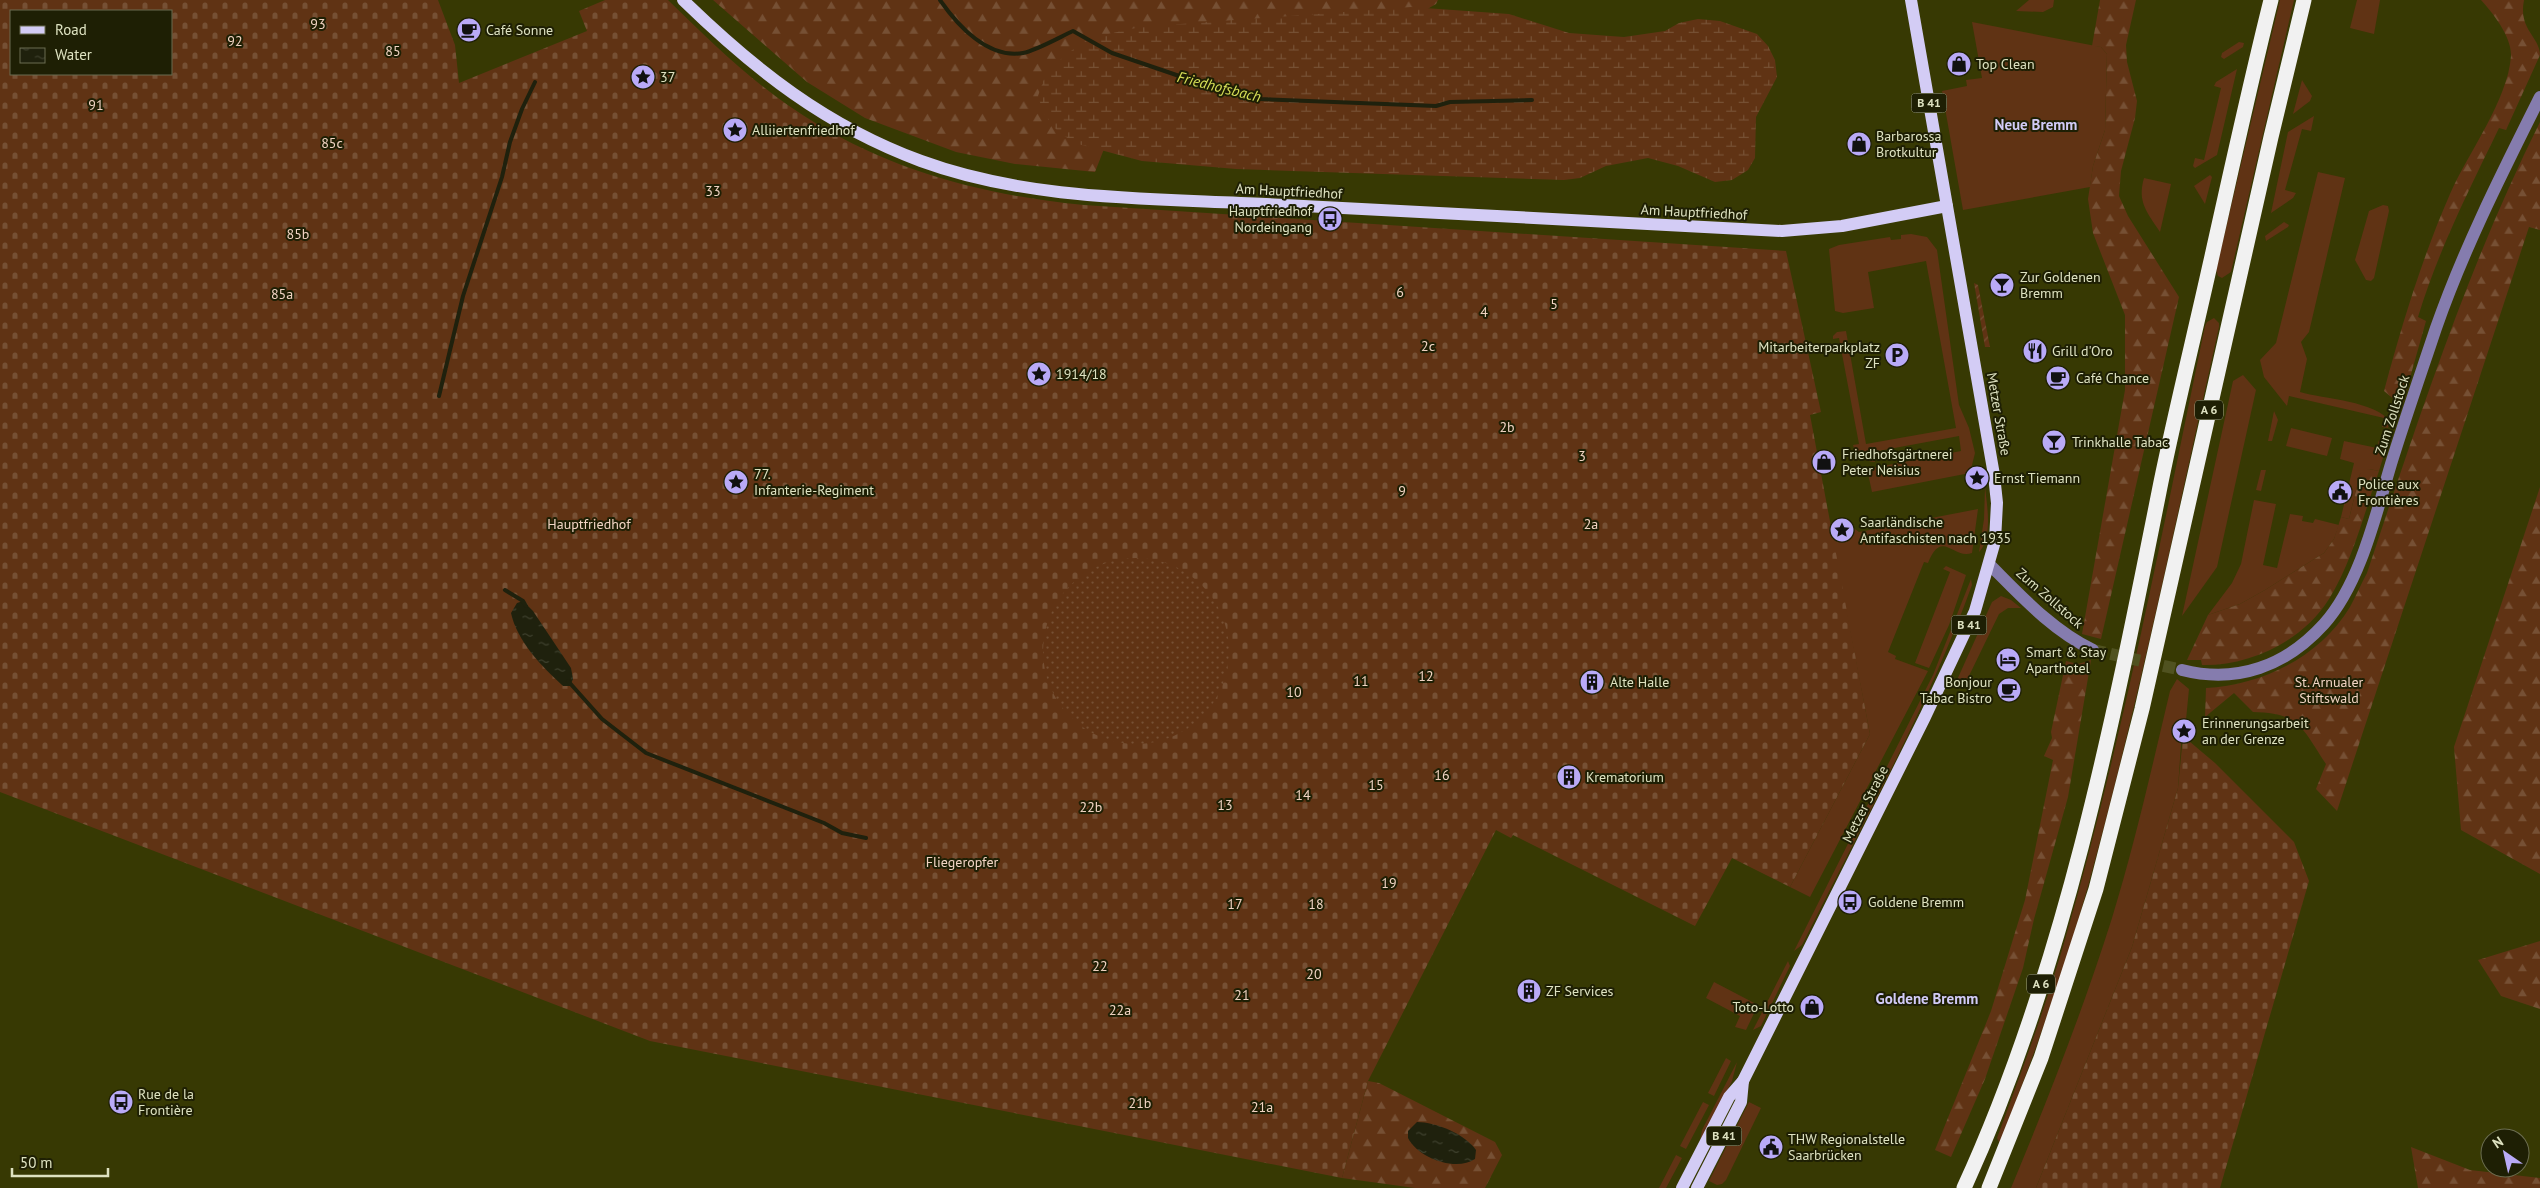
<svg xmlns="http://www.w3.org/2000/svg" width="2540" height="1188" font-family="'PT Sans',sans-serif">
	<style>
		.grass { fill: #603314 }
		.forest { fill: url(#forest-firs) }
		.wetland { fill: url(#wetland-marsh) }
		.cemetery { fill: url(#cemetery-stones); fill-rule: evenodd }
		.park { fill: url(#park-dots) }
		.garden { fill: url(#garden-furrows) }
		.water { fill: url(#water-ripples) }
		.lines { fill: none; stroke-linecap: round; stroke-linejoin: round }
		.stream { stroke: #1f210d; stroke-width: 4 }
		.minor-tunnel { stroke: #505220; stroke-width: 12; stroke-dasharray: 12 6; stroke-linecap: butt }
		.minor { stroke: #857cae; stroke-width: 12 }
		.major { stroke: #d3ccf5; stroke-width: 12 }
		.highway { stroke: #f1f1f1; stroke-width: 15 }
		.labels { text-anchor: middle; stroke-width: 4; stroke-linejoin: round; paint-order: stroke }
		.shield { fill: #1e1f04; stroke: #a4a888; stroke-width: 1 }
		.shield-label { font-size: 12px; font-weight: bold; fill: #dee2c1 }
		.park-label { font-size: 14px; fill: #f1d4c3; stroke: #1e1f04 }
		.poi-label { font-size: 14px; fill: #dee2c1; stroke: #1e1f04; text-anchor: start }
		.street-label { font-size: 14px; fill: #dee2c1; stroke: #1e1f04 }
		.water-label { font-size: 15px; font-style: italic; fill: #d8e058; stroke: #1e1f04 }
		.neighbourhood-label { font-size: 15px; font-weight: bold; fill: #d2cbf7; stroke: #1e1f04 }
	</style>
	<defs>
		<pattern id="forest-firs" width="22" height="20" patternUnits="userSpaceOnUse" patternTransform="scale(1.25)"><rect width="22" height="20" fill="#603314"/><path d="M5 1l3.5 6h-7zM16 11l3.5 6h-7z" fill="#765034"/></pattern>
		<pattern id="wetland-marsh" width="20" height="14" patternUnits="userSpaceOnUse" patternTransform="scale(1.25)"><rect width="20" height="14" fill="#603314"/><path d="M1 5h8M5 5V1M11 12h8M15 12V8" fill="none" stroke="#765034"/></pattern>
		<pattern id="cemetery-stones" width="16" height="16" patternUnits="userSpaceOnUse" patternTransform="scale(1.25)"><rect width="16" height="16" fill="#603314"/><path d="M2 7V4a2 2 0 0 1 4 0v3zM10 15v-3a2 2 0 0 1 4 0v3z" fill="#765034"/></pattern>
		<pattern id="park-dots" width="8" height="8" patternUnits="userSpaceOnUse" patternTransform="scale(1.25)"><rect width="8" height="8" fill="#603314"/><path d="M2 2h.1M6 6h.1" fill="none" stroke="#765034" stroke-width="1.8" stroke-linecap="round"/></pattern>
		<pattern id="garden-furrows" width="10" height="10" patternUnits="userSpaceOnUse" patternTransform="scale(1.25)"><rect width="10" height="10" fill="#603314"/><path d="M-1 1l2-2M0 10L10 0M9 11l2-2" fill="none" stroke="#765034"/></pattern>
		<pattern id="water-ripples" width="26" height="14" patternUnits="userSpaceOnUse" patternTransform="scale(1.25)"><rect width="26" height="14" fill="#1f210d"/><path d="M2 4q2-2 4 0t4 0M15 11q2-2 4 0t4 0" fill="none" stroke="#3f412e"/></pattern>
	</defs>
	<rect width="100%" height="100%" fill="#373903"/>
	<g class="grass">
		<path d="M2029 0H2054L2053 7 2043 12 2016 11Z"/>
		<path d="M2280 0H2294L2231 272 2222 278 2218 276 2216 270Z"/>
		<path d="M2357 0H2380L2374 34 2350 28Z"/>
		<path d="M1972 22 2101 47 2107 54 2105 130 2093 166 2090 187 1963 210 1942 91 1967 86 1966 80 1982 78Z"/>
		<path d="M2239 42 2244 43 2243 47 2224 59 2221 57 2222 53Z"/>
		<path d="M2237 69 2217 155 2195 168 2193 166 2195 158 2204 160 2221 88 2214 86 2216 82Z"/>
		<path d="M2302 80 2312 96 2310 101 2293 114Z"/>
		<path d="M2314 116 2311 131 2302 129 2285 190 2296 193 2293 198 2271 213 2288 132Z"/>
		<path d="M2318 172 2345 178 2309 332 2301 342 2307 359 2300 392C2323 399 2377 401 2390 422L2388 428 2382 427 2384 418 2289 396 2287 406 2264 377 2260 360 2276 343Z"/>
		<path d="M2210 175 2212 177 2205 204 2194 186Z"/>
		<path d="M2144 178 2171 184 2160 232C2147 212 2137 202 2144 178Z"/>
		<path d="M2383 205 2388 206 2389 211 2374 278 2371 281 2366 280 2355 260 2369 211Z"/>
		<path d="M2284 222 2289 225 2288 227 2266 241 2265 236Z"/>
		<path d="M1911 234 1927 237 1937 250 1959 405 1969 428 1975 453 1970 473 1872 492 1867 469 1961 451 1959 436 1873 452 1875 462C1863 461 1856 457 1853 445L1859 444 1839 338 1833 339V336L1837 332 1846 331 1866 444 1956 428 1926 261 1868 272 1874 308 1843 313 1835 311 1829 249 1839 245 1890 237 1891 240 1901 239V235Z"/>
		<path d="M2214 318 2219 323V327C2177 514 2139 702 2088 886 2064 974 2032 1059 2000 1144L1997 1138C2021 1073 2045 1009 2064 943 2123 740 2162 532 2205 326L2207 322Z"/>
		<path d="M2243 375 2256 390 2217 567 2182 616 2233 381Z"/>
		<path d="M2274 411 2278 420 2272 441H2268Z"/>
		<path d="M2291 428 2332 438 2327 456 2286 446Z"/>
		<path d="M2379 440 2386 448 2379 471 2369 469 2360 474 2349 519 2341 517 2354 463 2340 459 2344 441 2377 448Z"/>
		<path d="M2261 470H2266L2261 491 2256 490Z"/>
		<path d="M1985 487C1987 505 1993 538 1979 552L1984 519Z"/>
		<path d="M2254 500 2276 504 2263 565 2277 568 2290 514 2303 516 2302 521 2313 523 2315 519 2339 525 2334 539 2324 553 2265 590 2240 604 2208 615 2232 583 2241 564Z"/>
		<path d="M1978 509 1972 553C1953 560 1942 528 1928 563L1924 562 1888 652 1896 656 1895 659 1928 671 1810 897 1790 887 1870 734 1830 527C1842 525 1850 525 1859 532Z"/>
		<path d="M1946 566 1966 575 1949 625 1929 668 1915 663 1950 572 1943 569Z"/>
		<path d="M1971 579 1972 585C1927 709 1860 828 1802 945L1794 951 1933 675Z"/>
		<path d="M2001 596 2011 600 2021 608H2008L1999 614 1967 680 1964 682 1957 680 1992 602Z"/>
		<path d="M2177 679 2189 689 2186 720 2182 731 2178 788 2132 947 2036 1188H2011C2048 1099 2083 1010 2112 918 2135 843 2152 767 2170 691Z"/>
		<path d="M1788 961 1790 966 1761 1026 1753 1030Z"/>
		<path d="M1714 982 1758 1005 1746 1030 1735 1027 1740 1016 1706 998Z"/>
		<path d="M1726 1058 1731 1061 1714 1096 1708 1093Z"/>
		<path d="M1737 1062 1732 1081 1699 1147 1702 1130Z"/>
		<path d="M1703 1102 1709 1105 1686 1149 1680 1146Z"/>
		<path d="M1749 1102 1761 1108 1726 1180 1722 1184 1717 1185 1709 1181Z"/>
		<path d="M1676 1155 1682 1158 1666 1188H1659Z"/>
	</g>
	<g class="forest">
		<path d="M713 0H1438L1436 4 1424 11 1149 34 1095 172 1015 164 956 152 865 118 807 82Z"/>
		<path d="M2100 0H2136L2126 45 2127 62 2137 101 2135 118 2121 171 2119 196 2128 216 2179 297 2101 639 2082 634 2125 390V315L2093 233 2088 199 2093 166 2105 130 2107 54 2101 47 2092 46Z"/>
		<path d="M2481 0H2524C2518 30 2540 37 2540 55L2506 130 2499 128C2469 190 2438 251 2418 317L2426 321 2402 406 2384 391C2402 324 2422 258 2450 194 2468 153 2508 100 2511 56 2512 37 2493 13 2481 0Z"/>
		<path d="M2540 122V230L2529 227 2337 811 2316 789 2326 764C2302 728 2300 713 2253 712L2234 693 2205 717 2206 688C2262 685 2320 657 2350 607 2356 596 2361 584 2367 573 2418 420 2468 266 2540 122Z"/>
		<path d="M2369 469 2379 471C2364 513 2353 560 2329 599 2303 641 2250 666 2202 665L2201 660H2187L2208 615 2240 604 2265 590 2324 553 2334 539 2341 517 2349 519 2360 474 2363 470Z"/>
		<path d="M2540 487V874L2461 830 2454 747Z"/>
		<path d="M2091 660 2068 797 2034 919 2023 968 1985 1079 1951 1157 1935 1150 1991 1011 2025 900 2053 760 2044 756 2052 738 2051 732 2066 661 2078 664Z"/>
		<path d="M2540 941V1009L2501 996 2478 960Z"/>
		<path d="M1368 1081 1379 1083 1495 1142 1502 1155 1485 1188H1415L1342 1178Z"/>
		<path d="M2411 1147 2470 1170 2540 1178V1188H2418Z"/>
	</g>
	<path class="wetland" d="M1411 7 1509 14 1569 33 1624 37 1665 31 1679 23 1698 19 1720 21 1757 34 1768 46 1775 60 1777 77 1756 117 1755 158 1748 170 1732 180 1715 182 1678 166 1648 158 1606 166 1580 178 1564 180 1236 169 1142 161 1078 144 1059 133 1044 114 1038 96 1045 76 1065 55 1090 38 1140 27Z"/>
	<g class="cemetery">
		<path d="M0 0H438L455 45 459 83 587 31 579 11 605 0H668C714 45 761 91 817 124 898 173 990 196 1084 205L1786 251 1821 412 1810 415 1870 734 1790 887 1732 858 1695 926 1513 835 1511 838 1496 830 1368 1081 1342 1178 650 1041 0 792ZM11 11H171V74H11Z"/>
		<path d="M2183 736 2215 763 2294 842 2309 881 2220 1188H2036L2132 947 2178 788Z"/>
	</g>
	<circle class="park" cx="1136" cy="651" r="93"/>
	<path class="garden" d="M1974 283 1978 285 1990 347H1985Z"/>
	<g class="water">
		<path d="M523 601 533 611 571 668 573 679 570 686H563C542 667 517 641 511 613L517 603Z"/>
		<path d="M1417 1122C1436 1122 1465 1134 1476 1150L1475 1159C1456 1172 1418 1158 1408 1138V1131Z"/>
	</g>
	<g class="lines">
		<g class="stream">
			<path d="M940 0C958 26 988 59 1023 53 1035 51 1060 37 1073 31L1112 53 1229 93 1259 99 1436 106 1450 102 1532 100"/>
			<path d="M439 396 463 296 502 177 510 142 522 109 535 82"/>
			<path d="M505 590 523 601 526 606"/>
			<path d="M568 681 602 719 646 753 824 823 842 833 866 838"/>
		</g>
		<path class="minor-tunnel" d="M2093 650 2182 670"/>
		<g class="minor">
			<path d="M1990 565C2021 596 2053 631 2093 650"/>
			<path d="M2182 670C2237 684 2286 666 2324 624 2360 584 2376 514 2391 464 2405 419 2421 373 2436 328 2464 248 2502 173 2540 97"/>
		</g>
		<g class="major">
			<path d="M683 0C755 70 826 126 921 161 1030 201 1152 198 1266 204 1438 214 1610 223 1782 231L1842 226 1947 206"/>
			<path d="M1682 1188 1729 1097 1743 1081 1925 717 1975 611 1995 541 1997 503 1994 475 1911 0"/>
			<path d="M1697 1188 1741 1102 1743 1081"/>
		</g>
		<g class="highway">
			<path d="M1964 1188C2065 968 2114 718 2161 482 2176 409 2194 337 2210 265 2230 176 2249 88 2271 0"/>
			<path d="M1989 1188 2041 1058 2096 889 2142 709 2271 137 2304 0"/>
		</g>
	</g>
	<defs>
		<symbol id="cafe-disc" viewBox="-11 -11 22 22"><circle r="9.5" fill="#b9aaf7" stroke="#1e1f04"/><path d="M-5.5-4.5H6V0H3Q3 3.5 0 3.5H-2.5Q-5.5 3.5-5.5 0ZM3-3.2v2h1.7v-2ZM-6 4.5H4V6H-6Z" fill="#111"/></symbol>
		<symbol id="shop-disc" viewBox="-11 -11 22 22"><circle r="9.5" fill="#b9aaf7" stroke="#1e1f04"/><path d="M-5-2.5h2.3a2.7 3.5 0 0 1 5.4 0H5L5.5 6h-11ZM-1.5-2.5h3a1.5 2.3 0 0 0-3 0Z" fill="#111"/></symbol>
		<symbol id="sight-disc" viewBox="-11 -11 22 22"><circle r="9.5" fill="#b9aaf7" stroke="#1e1f04"/><path d="M0-6L1.8-2.2L6-1.7L2.9 1.2L3.7 5.4L0 3.3L-3.7 5.4L-2.9 1.2L-6-1.7L-1.8-2.2Z" fill="#111"/></symbol>
		<symbol id="bus-disc" viewBox="-11 -11 22 22"><circle r="9.5" fill="#b9aaf7" stroke="#1e1f04"/><path d="M-5-6H5V4H4V6H2V4H-2V6H-4V4H-5ZM-3.5-4V0h7V-4ZM-3.5 1.2v1.5H-2V1.2ZM2 1.2v1.5H3.5V1.2Z" fill="#111"/></symbol>
		<symbol id="bar-disc" viewBox="-11 -11 22 22"><circle r="9.5" fill="#b9aaf7" stroke="#1e1f04"/><path d="M-6-5H6L.8 .8V4.5H3.5V6h-7V4.5H-.8V.8Z" fill="#111"/></symbol>
		<symbol id="restaurant-disc" viewBox="-11 -11 22 22"><circle r="9.5" fill="#b9aaf7" stroke="#1e1f04"/><path d="M-5-6h1v4h1v-4h1v4h1v-4h1v5L-1.5 .5V6h-2V.5L-5-1ZM5-6V6H3V1.5H1.5Q1.5-4 5-6Z" fill="#111"/></symbol>
		<symbol id="parking-disc" viewBox="-11 -11 22 22"><circle r="9.5" fill="#b9aaf7" stroke="#1e1f04"/><path d="M-3.5-5.5H1a3.5 3.5 0 0 1 0 7H-1V5.5H-3.5ZM-1-3.4V-.6H.8a1.4 1.4 0 0 0 0-2.8Z" fill="#111"/></symbol>
		<symbol id="civic-disc" viewBox="-11 -11 22 22"><circle r="9.5" fill="#b9aaf7" stroke="#1e1f04"/><path d="M-.6-6.5H3V-4.5H.6V-3L4-1V1h2V6H-6V1h2V-1L-.6-3ZM-1.2 2.5V6h2.4V2.5Z" fill="#111"/></symbol>
		<symbol id="hotel-disc" viewBox="-11 -11 22 22"><circle r="9.5" fill="#b9aaf7" stroke="#1e1f04"/><path d="M-6-4.5h1.5V1H6V5H4.5V3h-9V5H-6ZM-4 0a1.8 1.8 0 1 1 3.6 0ZM.5 0V-2.5h3Q6-2.5 6 0Z" fill="#111"/></symbol>
		<symbol id="building-disc" viewBox="-11 -11 22 22"><circle r="9.5" fill="#b9aaf7" stroke="#1e1f04"/><path d="M-4-6H4V6H1V3H-1V6H-4ZM-2.5-4.3h1.7v1.8h-1.7ZM.8-4.3h1.7v1.8H.8ZM-2.5-1h1.7V.8h-1.7ZM.8-1h1.7V.8H.8Z" fill="#111"/></symbol>
	</defs>
	<g fill-rule="evenodd">
		<use href="#cafe-disc" x="455" y="16" width="28" height="28"/>
		<use href="#shop-disc" x="1945" y="50" width="28" height="28"/>
		<use href="#sight-disc" x="629" y="63" width="28" height="28"/>
		<use href="#sight-disc" x="721" y="116" width="28" height="28"/>
		<use href="#shop-disc" x="1845" y="130" width="28" height="28"/>
		<use href="#bus-disc" x="1316" y="205" width="28" height="28"/>
		<use href="#bar-disc" x="1988" y="271" width="28" height="28"/>
		<use href="#restaurant-disc" x="2021" y="337" width="28" height="28"/>
		<use href="#parking-disc" x="1883" y="341" width="28" height="28"/>
		<use href="#sight-disc" x="1025" y="360" width="28" height="28"/>
		<use href="#cafe-disc" x="2044" y="364" width="28" height="28"/>
		<use href="#bar-disc" x="2040" y="428" width="28" height="28"/>
		<use href="#shop-disc" x="1810" y="448" width="28" height="28"/>
		<use href="#sight-disc" x="1963" y="464" width="28" height="28"/>
		<use href="#sight-disc" x="722" y="468" width="28" height="28"/>
		<use href="#civic-disc" x="2326" y="478" width="28" height="28"/>
		<use href="#sight-disc" x="1828" y="516" width="28" height="28"/>
		<use href="#hotel-disc" x="1994" y="646" width="28" height="28"/>
		<use href="#building-disc" x="1578" y="668" width="28" height="28"/>
		<use href="#cafe-disc" x="1995" y="676" width="28" height="28"/>
		<use href="#sight-disc" x="2170" y="717" width="28" height="28"/>
		<use href="#building-disc" x="1555" y="763" width="28" height="28"/>
		<use href="#bus-disc" x="1836" y="888" width="28" height="28"/>
		<use href="#building-disc" x="1515" y="977" width="28" height="28"/>
		<use href="#shop-disc" x="1798" y="993" width="28" height="28"/>
		<use href="#bus-disc" x="107" y="1088" width="28" height="28"/>
		<use href="#civic-disc" x="1757" y="1133" width="28" height="28"/>
	</g>
	<g class="labels">
		<g class="shield">
			<rect x="1911.5" y="93.5" width="35" height="19" rx="4"/>
			<rect x="2195" y="400.5" width="28" height="19" rx="4"/>
			<rect x="1951.5" y="615.5" width="35" height="19" rx="4"/>
			<rect x="2027" y="974.5" width="28" height="19" rx="4"/>
			<rect x="1706.5" y="1126.5" width="35" height="19" rx="4"/>
		</g>
		<g class="shield-label">
			<text x="1929" y="107">B 41</text>
			<text x="2209" y="414">A 6</text>
			<text x="1969" y="629">B 41</text>
			<text x="2041" y="988">A 6</text>
			<text x="1724" y="1140">B 41</text>
		</g>
		<g class="park-label">
			<text x="318" y="29">93</text>
			<text x="235" y="46">92</text>
			<text x="393" y="56">85</text>
			<text x="96" y="110">91</text>
			<text x="332" y="148">85c</text>
			<text x="713" y="196">33</text>
			<text x="298" y="239">85b</text>
			<text x="1400" y="297">6</text>
			<text x="282" y="299">85a</text>
			<text x="1554" y="309">5</text>
			<text x="1484" y="317">4</text>
			<text x="1428" y="351">2c</text>
			<text x="1507" y="432">2b</text>
			<text x="1582" y="461">3</text>
			<text x="1402" y="496">9</text>
			<text x="589" y="529">Hauptfriedhof</text>
			<text x="1591" y="529">2a</text>
			<text x="1426" y="681">12</text>
			<text x="1361" y="686">11</text>
			<text x="2329" y="687">St. Arnualer<tspan x="2329" dy="16">Stiftswald</tspan></text>
			<text x="1294" y="697">10</text>
			<text x="1442" y="780">16</text>
			<text x="1376" y="790">15</text>
			<text x="1303" y="800">14</text>
			<text x="1225" y="810">13</text>
			<text x="1091" y="812">22b</text>
			<text x="962" y="867">Fliegeropfer</text>
			<text x="1389" y="888">19</text>
			<text x="1235" y="909">17</text>
			<text x="1316" y="909">18</text>
			<text x="1100" y="971">22</text>
			<text x="1314" y="979">20</text>
			<text x="1242" y="1000">21</text>
			<text x="1120" y="1015">22a</text>
			<text x="1140" y="1108">21b</text>
			<text x="1262" y="1112">21a</text>
		</g>
		<g class="poi-label">
			<text x="486" y="35">Café Sonne</text>
			<text x="1976" y="69">Top Clean</text>
			<text x="660" y="82">37</text>
			<text x="752" y="135">Alliiertenfriedhof</text>
			<text x="1876" y="141">Barbarossa<tspan x="1876" dy="16">Brotkultur</tspan></text>
			<text x="1312" y="216" text-anchor="end">Hauptfriedhof<tspan x="1312" dy="16">Nordeingang</tspan></text>
			<text x="2020" y="282">Zur Goldenen<tspan x="2020" dy="16">Bremm</tspan></text>
			<text x="1880" y="352" text-anchor="end">Mitarbeiterparkplatz<tspan x="1880" dy="16">ZF</tspan></text>
			<text x="2052" y="356">Grill d'Oro</text>
			<text x="1056" y="379">1914/18</text>
			<text x="2076" y="383">Café Chance</text>
			<text x="2072" y="447">Trinkhalle Tabac</text>
			<text x="1842" y="459">Friedhofsgärtnerei<tspan x="1842" dy="16">Peter Neisius</tspan></text>
			<text x="754" y="479">77.<tspan x="754" dy="16">Infanterie-Regiment</tspan></text>
			<text x="1994" y="483">Ernst Tiemann</text>
			<text x="2358" y="489">Police aux<tspan x="2358" dy="16">Frontières</tspan></text>
			<text x="1860" y="527">Saarländische<tspan x="1860" dy="16">Antifaschisten nach 1935</tspan></text>
			<text x="2026" y="657">Smart &amp; Stay<tspan x="2026" dy="16">Aparthotel</tspan></text>
			<text x="1610" y="687">Alte Halle</text>
			<text x="1992" y="687" text-anchor="end">Bonjour<tspan x="1992" dy="16">Tabac Bistro</tspan></text>
			<text x="2202" y="728">Erinnerungsarbeit<tspan x="2202" dy="16">an der Grenze</tspan></text>
			<text x="1586" y="782">Krematorium</text>
			<text x="1868" y="907">Goldene Bremm</text>
			<text x="1546" y="996">ZF Services</text>
			<text x="1794" y="1012" text-anchor="end">Toto-Lotto</text>
			<text x="138" y="1099">Rue de la<tspan x="138" dy="16">Frontière</tspan></text>
			<text x="1788" y="1144">THW Regionalstelle<tspan x="1788" dy="16">Saarbrücken</tspan></text>
		</g>
		<g class="street-label">
			<text transform="translate(1289 191) rotate(3)" y="5">Am Hauptfriedhof</text>
			<text transform="translate(1694 212) rotate(3)" y="5">Am Hauptfriedhof</text>
			<text transform="translate(1999 414) rotate(80)" y="5">Metzer Straße</text>
			<text transform="translate(2392 415) rotate(-72)" y="5">Zum Zollstock</text>
			<text transform="translate(2050 598) rotate(41)" y="5">Zum Zollstock</text>
			<text transform="translate(1865 804) rotate(-63)" y="5">Metzer Straße</text>
		</g>
		<g class="water-label">
			<text transform="translate(1219 87) rotate(14)" y="5">Friedhofsbach</text>
		</g>
		<g class="neighbourhood-label">
			<text x="2036" y="130">Neue Bremm</text>
			<text x="1927" y="1004">Goldene Bremm</text>
		</g>
	</g>
	<rect x="10" y="10" width="162" height="65" fill="#1e1f04" stroke="#6b6d50"/>
	<rect x="20" y="26" width="25" height="8" fill="#d3ccf5" stroke="#6b6d50"/>
	<text x="55" y="35" font-size="15" fill="#dee2c1">Road</text>
	<rect x="20" y="48" width="25" height="15" fill="url(#water-ripples)" stroke="#6b6d50"/>
	<text x="55" y="60" font-size="15" fill="#dee2c1">Water</text>
	<g transform="translate(2505 1153) rotate(326)"><circle r="24" fill="#1e1f04" stroke="#6b6d50"/>
	<path d="M0-4L9 19L0 12L-9 19Z" fill="#b9aaf7"/>
	<text y="-8" font-size="14" font-weight="bold" text-anchor="middle" fill="#dee2c1">N</text>
	</g>
	<path d="M12 1168v8h96v-8" fill="none" stroke="#dee2c1" stroke-width="2.5"/>
	<text x="20" y="1168" font-size="15" fill="#dee2c1" stroke="#1e1f04" stroke-width="4" paint-order="stroke">50 m</text>
</svg>
